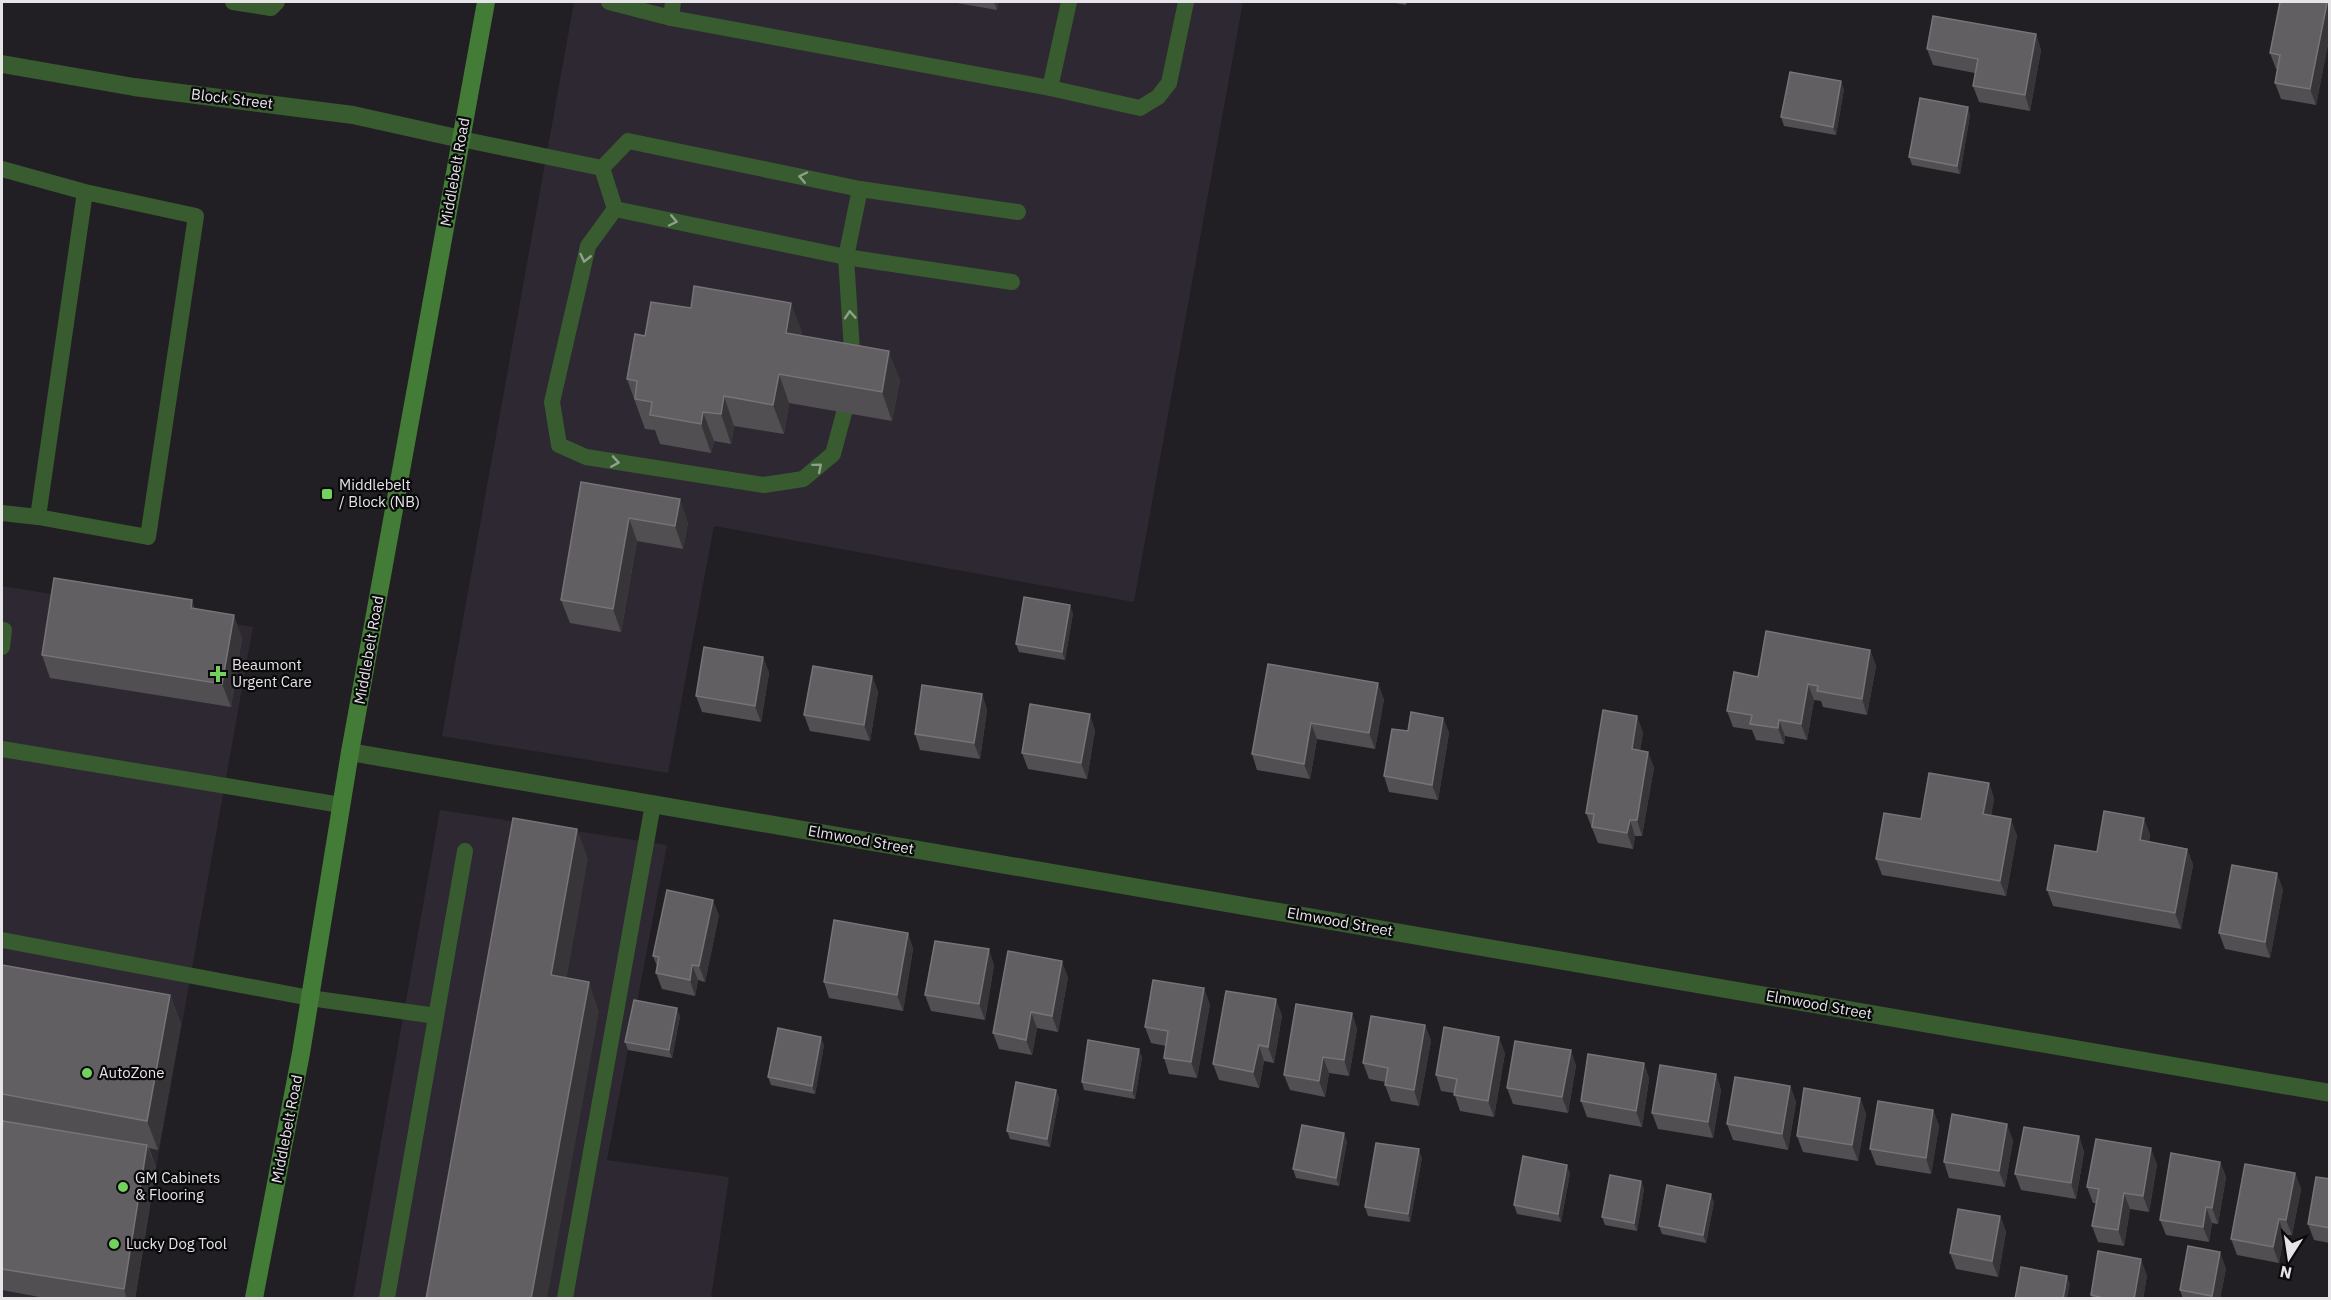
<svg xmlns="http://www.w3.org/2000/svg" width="2331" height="1300" font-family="'IBM Plex Sans',sans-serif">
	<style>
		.built { fill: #2d2831 }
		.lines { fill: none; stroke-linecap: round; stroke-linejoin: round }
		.lane { stroke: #385b30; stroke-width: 16 }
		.street { stroke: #385b30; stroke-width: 18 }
		.secondary { stroke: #427c36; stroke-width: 18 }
		.wall { fill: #524f53 }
		.shaded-wall { fill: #383539 }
		.building { fill: #625f63; stroke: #777478; stroke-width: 1.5 }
		.oneway { stroke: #8fa08c }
		.poi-dot { fill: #72d25d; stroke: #0a090b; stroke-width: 2 }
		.labels { text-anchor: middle; stroke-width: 4.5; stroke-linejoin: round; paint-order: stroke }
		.street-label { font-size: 15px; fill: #e6e4e7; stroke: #0a090b }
		.poi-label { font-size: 15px; fill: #e6e4e7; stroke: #0a090b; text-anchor: start }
	</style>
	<rect width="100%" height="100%" fill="#211f23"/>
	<g class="built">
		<path d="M574 2H1243L1134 602 714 526 668 773 442 736Z"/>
		<path d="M2 586 253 627 133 1298H2Z"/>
		<path d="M440 810 667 845 607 1160 729 1177 711 1298H353Z"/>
	</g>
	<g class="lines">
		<g class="lane">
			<path d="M233 2 271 8 277 2"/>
			<path d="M609 2 671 18 673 2"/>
			<path d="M671 18 1050 88 1069 2"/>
			<path d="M1050 88 1140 108 1158 97 1169 83 1186 2"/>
			<path d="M461 139 602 168 615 209"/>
			<path d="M602 168 628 141 860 189 1018 212"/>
			<path d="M2 169 85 192 196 216 148 537 38 517 85 192"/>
			<path d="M615 209 588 246 552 402 559 445 586 457 764 485 803 479 833 454 844 413"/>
			<path d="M615 209 846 257 1012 282"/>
			<path d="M853 367 846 257 860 189"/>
			<path d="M2 513 38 517"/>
			<path d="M2 647 4 630"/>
			<path d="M2 749 341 805"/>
			<path d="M2 940 310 998 436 1016"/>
			<path d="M387 1298 465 851"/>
			<path d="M565 1298 653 804"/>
		</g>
		<g class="street">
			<path d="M2 64 134 87 353 115 461 139"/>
			<path d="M350 752 2330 1093"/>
		</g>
		<path class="secondary" d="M254 1298 301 1053 350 752 486 2"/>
	</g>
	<g class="wall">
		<path d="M951 2H998L997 10Z"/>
		<path d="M1390 2H1407L1406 5Z"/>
		<path d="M2330 2V34L2316 105 2281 99 2275 83 2278 69H2276L2270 53Z"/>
		<path d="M2036 34 2041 50 2030 111 1979 102 1973 86 1975 73 1933 65 1927 49Z"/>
		<path d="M1844 89 1836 135 1784 126 1781 117Z"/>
		<path d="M1970 115 1960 174 1912 165 1909 157Z"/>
		<path d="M802 332 801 336 900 380 892 421 789 403 784 434 734 426 731 444 714 441 711 453 660 444 655 430 645 429 627 379 645 336Z"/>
		<path d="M581 482 688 522 683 549 637 541 621 632 570 623 561 600Z"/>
		<path d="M195 609 242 638 231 707 50 678 42 655Z"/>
		<path d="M1073 613 1065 660 1019 652 1016 644Z"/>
		<path d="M1870 650 1876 666 1867 715 1823 707 1821 701 1814 700 1807 740 1785 736 1784 744 1756 740 1752 730 1733 727 1727 711 1758 677Z"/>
		<path d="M763 657 769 673 761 722 702 712 696 696Z"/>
		<path d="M1268 664 1384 699 1375 749 1317 739 1310 779 1257 770 1252 754Z"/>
		<path d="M872 676 878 692 870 741 810 731 804 715Z"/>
		<path d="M982 694 987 710 980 759 920 750 915 734Z"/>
		<path d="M1443 718 1449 733 1438 800 1389 792 1384 776 1408 731Z"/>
		<path d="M1095 730 1087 779 1028 769 1022 753Z"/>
		<path d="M1643 732 1640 750 1654 767 1642 836H1635L1633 849 1598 843 1586 813Z"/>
		<path d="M1989 783 1994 799 1991 815 2017 835 2006 896 1882 875 1876 859 1921 819Z"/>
		<path d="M2150 834 2149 842 2187 849 2193 865 2181 929 2053 906 2047 890 2097 852Z"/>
		<path d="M2283 889 2270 958 2225 949 2219 933Z"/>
		<path d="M719 915 705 982 698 980 695 996 662 989 656 973 657 966 653 956Z"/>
		<path d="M908 933 913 949 903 1011 829 998 824 982Z"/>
		<path d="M2 965 170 995 181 1024 158 1150 149 1148 156 1168 135 1299H50L2 1290V1131L3 1122 2 1121Z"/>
		<path d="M994 965 985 1020 931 1011 925 995Z"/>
		<path d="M1068 977 1058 1032 1037 1028 1032 1055 999 1049 993 1033Z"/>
		<path d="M1210 1004 1197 1078 1169 1074 1164 1058 1166 1046 1151 1043 1145 1027Z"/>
		<path d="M1352 1013 1357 1029 1349 1076 1329 1073 1325 1097 1290 1090 1284 1075Z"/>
		<path d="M1282 1015 1274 1063 1264 1061 1259 1088 1219 1080 1213 1064Z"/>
		<path d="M680 1016 672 1058 628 1050 625 1042Z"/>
		<path d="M1425 1025 1431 1041 1419 1106 1391 1101 1385 1085 1386 1082 1369 1079 1363 1063Z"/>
		<path d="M824 1045 815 1094 771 1085 768 1077Z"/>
		<path d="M1505 1053 1494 1117 1460 1111 1454 1093 1441 1091 1436 1075Z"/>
		<path d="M1142 1057 1135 1099 1084 1090 1082 1082Z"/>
		<path d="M1644 1063 1649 1079 1642 1127 1587 1117 1581 1101Z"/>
		<path d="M1576 1065 1568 1113 1513 1104 1507 1088Z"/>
		<path d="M1716 1074 1721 1090 1713 1138 1658 1129 1652 1113Z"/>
		<path d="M1790 1086 1796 1102 1788 1150 1733 1140 1727 1124Z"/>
		<path d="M1056 1090 1059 1098 1050 1147 1010 1139 1007 1131Z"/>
		<path d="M1860 1098 1866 1114 1858 1161 1803 1152 1797 1136Z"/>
		<path d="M1933 1110 1939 1126 1931 1174 1876 1165 1870 1149Z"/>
		<path d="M2079 1136 2084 1152 2076 1199 2021 1190 2015 1174Z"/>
		<path d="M2013 1140 2005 1187 1949 1178 1944 1162Z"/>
		<path d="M1347 1141 1339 1186 1296 1178 1293 1169Z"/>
		<path d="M1422 1158 1410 1222 1368 1216 1365 1207Z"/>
		<path d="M2220 1162 2226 1177 2218 1224 2212 1223 2209 1242 2166 1235 2160 1220Z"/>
		<path d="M2157 1164 2149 1212 2130 1209 2124 1246 2098 1242 2092 1226 2096 1203H2093L2087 1187Z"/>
		<path d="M1570 1173 1561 1222 1517 1214 1514 1205Z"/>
		<path d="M2295 1173 2301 1189 2292 1235H2284L2279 1263 2237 1255 2231 1239Z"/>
		<path d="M2330 1179V1243L2314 1240 2308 1224Z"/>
		<path d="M1641 1181 1644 1189 1637 1231 1605 1225 1602 1217Z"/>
		<path d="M1714 1202 1706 1243 1662 1234 1659 1226Z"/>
		<path d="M2000 1216 2006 1232 1998 1277 1956 1269 1950 1253Z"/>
		<path d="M2226 1268 2220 1299H2183L2180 1290Z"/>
		<path d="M2147 1275 2143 1299H2092L2091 1295Z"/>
	</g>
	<g class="shaded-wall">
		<path d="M994 2H998L997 10Z"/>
		<path d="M2322 2H2330V34L2316 105 2310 89Z"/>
		<path d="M2036 34 2041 50 2030 111 2025 95Z"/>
		<path d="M1841 81 1844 89 1836 135 1833 127Z"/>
		<path d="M1968 107 1970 115 1960 174 1957 166Z"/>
		<path d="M791 303 802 332 796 363 786 333Z"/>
		<path d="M889 351 900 380 892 421 882 392Z"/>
		<path d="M779 374 789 403 784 434 773 405Z"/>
		<path d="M724 396 734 426 731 444 721 414Z"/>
		<path d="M703 412 714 441 711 453 701 424Z"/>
		<path d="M680 499 688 522 683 549 675 526Z"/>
		<path d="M629 518 637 541 621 632 613 609Z"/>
		<path d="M192 600 200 623 191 608Z"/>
		<path d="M1070 605 1073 613 1065 660 1062 652Z"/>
		<path d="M234 615 242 638 231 707 222 684Z"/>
		<path d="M1870 650 1876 666 1867 715 1862 699Z"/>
		<path d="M763 657 769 673 761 722 755 706Z"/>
		<path d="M872 676 878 692 870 741 864 725Z"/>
		<path d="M1378 683 1384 699 1375 749 1369 733Z"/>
		<path d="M1808 684 1814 700 1807 740 1801 724Z"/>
		<path d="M982 694 987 710 980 759 974 743Z"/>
		<path d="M1090 714 1095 730 1087 779 1081 763Z"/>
		<path d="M1637 716 1643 732 1638 765 1632 749Z"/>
		<path d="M1443 718 1449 733 1438 800 1432 785Z"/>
		<path d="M1779 720 1785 736 1784 744 1778 728Z"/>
		<path d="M1311 723 1317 739 1310 779 1304 764Z"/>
		<path d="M1648 752 1654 767 1642 836 1637 820Z"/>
		<path d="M1989 783 1994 799 1989 830 1983 814Z"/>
		<path d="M2144 818 2150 834 2146 856 2140 840Z"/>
		<path d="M2011 819 2017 835 2006 896 2000 881Z"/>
		<path d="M1630 820 1635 836 1633 849 1627 833Z"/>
		<path d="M577 829 588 859 562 1004 551 975Z"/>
		<path d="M2187 849 2193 865 2181 929 2175 913Z"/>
		<path d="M2277 873 2283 889 2270 958 2265 942Z"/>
		<path d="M713 900 719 915 705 982 699 966Z"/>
		<path d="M908 933 913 949 903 1011 897 995Z"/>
		<path d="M989 949 994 965 985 1020 979 1004Z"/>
		<path d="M1062 961 1068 977 1058 1032 1052 1016Z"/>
		<path d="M692 965 698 980 695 996 690 980Z"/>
		<path d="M589 982 599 1012 547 1299H531Z"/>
		<path d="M1204 988 1210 1004 1197 1078 1191 1062Z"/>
		<path d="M170 995 181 1024 158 1150 147 1121Z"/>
		<path d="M1276 999 1282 1015 1274 1063 1268 1047Z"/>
		<path d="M677 1008 680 1016 672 1058 669 1050Z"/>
		<path d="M1031 1012 1037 1028 1032 1055 1026 1040Z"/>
		<path d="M1352 1013 1357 1029 1349 1076 1344 1060Z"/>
		<path d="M1425 1025 1431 1041 1419 1106 1414 1090Z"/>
		<path d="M821 1037 824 1045 815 1094 812 1086Z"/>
		<path d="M1499 1037 1505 1053 1494 1117 1488 1101Z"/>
		<path d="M1259 1045 1264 1061 1259 1088 1253 1072Z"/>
		<path d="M1139 1049 1142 1057 1135 1099 1132 1091Z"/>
		<path d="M1571 1050 1576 1065 1568 1113 1562 1097Z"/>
		<path d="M1323 1057 1329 1073 1325 1097 1319 1081Z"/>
		<path d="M1644 1063 1649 1079 1642 1127 1636 1111Z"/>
		<path d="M1716 1074 1721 1090 1713 1138 1708 1122Z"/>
		<path d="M1790 1086 1796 1102 1788 1150 1782 1134Z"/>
		<path d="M1056 1090 1059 1098 1050 1147 1047 1139Z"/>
		<path d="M1860 1098 1866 1114 1858 1161 1852 1145Z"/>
		<path d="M1933 1110 1939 1126 1931 1174 1926 1158Z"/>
		<path d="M2007 1124 2013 1140 2005 1187 1999 1171Z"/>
		<path d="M1344 1133 1347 1141 1339 1186 1336 1178Z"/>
		<path d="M2079 1136 2084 1152 2076 1199 2071 1183Z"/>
		<path d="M147 1145 156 1168 135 1299H127L124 1289Z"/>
		<path d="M2151 1148 2157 1164 2149 1212 2143 1196Z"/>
		<path d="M1419 1149 1422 1158 1410 1222 1408 1214Z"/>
		<path d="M2220 1162 2226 1177 2218 1224 2212 1208Z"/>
		<path d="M1567 1165 1570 1173 1561 1222 1558 1214Z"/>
		<path d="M2295 1173 2301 1189 2292 1235 2286 1220Z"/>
		<path d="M1641 1181 1644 1189 1637 1231 1634 1223Z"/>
		<path d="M2124 1193 2130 1209 2124 1246 2118 1230Z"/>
		<path d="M1711 1194 1714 1202 1706 1243 1703 1235Z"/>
		<path d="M2206 1207 2212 1223 2209 1242 2203 1227Z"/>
		<path d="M2000 1216 2006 1232 1998 1277 1992 1261Z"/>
		<path d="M2279 1219 2284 1235 2279 1263 2273 1247Z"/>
		<path d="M2220 1252 2226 1268 2220 1299H2212V1296Z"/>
		<path d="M2141 1259 2147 1275 2143 1299H2134Z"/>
		<path d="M2067 1276 2070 1284 2067 1299H2063Z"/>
	</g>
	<g class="building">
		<path d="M2280 2H2322L2327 3 2310 89 2275 83 2280 55 2270 53Z"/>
		<path d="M1933 16 2036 34 2025 95 1973 86 1978 59 1927 49Z"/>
		<path d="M1790 72 1841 81 1833 127 1781 117Z"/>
		<path d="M1920 98 1968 107 1957 166 1909 157Z"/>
		<path d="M694 286 791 303 786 333 889 351 882 392 779 374 773 405 724 396 721 414 703 412 701 424 650 415 652 402 635 399 637 381 627 379 635 334 645 336 651 302 691 308Z"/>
		<path d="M581 482 680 499 675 526 629 518 613 609 561 600Z"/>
		<path d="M54 578 192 600 191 608 234 615 222 684 42 655Z"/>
		<path d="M1024 597 1070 605 1062 652 1016 644Z"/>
		<path d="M1766 631 1870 650 1862 699 1817 691 1818 686 1808 684 1801 724 1779 720 1778 728 1750 724 1752 715 1727 711 1734 672 1758 677Z"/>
		<path d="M704 647 763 657 755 706 696 696Z"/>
		<path d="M1268 664 1378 683 1369 733 1311 723 1304 764 1252 754Z"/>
		<path d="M813 666 872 676 864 725 804 715Z"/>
		<path d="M922 685 982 694 974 743 915 734Z"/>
		<path d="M1030 704 1090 714 1081 763 1022 753Z"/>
		<path d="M1603 710 1637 716 1632 749 1648 752 1637 820H1630L1627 833 1592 827 1594 814 1586 813Z"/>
		<path d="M1411 712 1443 718 1432 785 1384 776 1392 729 1408 731Z"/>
		<path d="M1929 773 1989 783 1983 814 2011 819 2000 881 1876 859 1884 813 1921 819Z"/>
		<path d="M2104 811 2144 818 2140 840 2187 849 2175 913 2047 890 2055 845 2097 852Z"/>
		<path d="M513 818 577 829 551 975 589 982 531 1299H426Z"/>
		<path d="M2232 865 2277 873 2265 942 2219 933Z"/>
		<path d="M667 890 713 900 699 966 692 965 690 980 656 973 659 957 653 956Z"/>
		<path d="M834 920 908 933 897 995 824 982Z"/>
		<path d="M935 941 989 949 979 1004 925 995Z"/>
		<path d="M1008 951 1062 961 1052 1016 1031 1012 1026 1040 993 1033Z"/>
		<path d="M2 965 170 995 147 1121 2 1094Z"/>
		<path d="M1153 980 1204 988 1191 1062 1164 1058 1168 1031 1145 1027Z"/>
		<path d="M1226 991 1276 999 1268 1047 1259 1045 1253 1072 1213 1064Z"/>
		<path d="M634 1000 677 1008 669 1050 625 1042Z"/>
		<path d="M1296 1004 1352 1013 1344 1060 1323 1057 1319 1081 1284 1075Z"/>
		<path d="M1371 1016 1425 1025 1414 1090 1385 1085 1388 1068 1363 1063Z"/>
		<path d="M1444 1027 1499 1037 1488 1101 1454 1095 1457 1079 1436 1075Z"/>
		<path d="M778 1028 821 1037 812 1086 768 1077Z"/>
		<path d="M1088 1040 1139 1049 1132 1091 1082 1082Z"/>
		<path d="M1515 1041 1571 1050 1562 1097 1507 1088Z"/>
		<path d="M1588 1054 1644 1063 1636 1111 1581 1101Z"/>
		<path d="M1660 1065 1716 1074 1708 1122 1652 1113Z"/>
		<path d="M1735 1077 1790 1086 1782 1134 1727 1124Z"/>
		<path d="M1016 1082 1056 1090 1047 1139 1007 1131Z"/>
		<path d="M1804 1088 1860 1098 1852 1145 1797 1136Z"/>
		<path d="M1878 1101 1933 1110 1926 1158 1870 1149Z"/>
		<path d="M1952 1114 2007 1124 1999 1171 1944 1162Z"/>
		<path d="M3 1121 147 1145 124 1289 2 1269V1131Z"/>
		<path d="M1302 1125 1344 1133 1336 1178 1293 1169Z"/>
		<path d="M2024 1127 2079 1136 2071 1183 2015 1174Z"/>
		<path d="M2096 1139 2151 1148 2143 1196 2124 1193 2118 1230 2092 1226 2099 1189 2087 1187Z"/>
		<path d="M1376 1143 1419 1149 1408 1214 1365 1207Z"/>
		<path d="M2171 1153 2220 1162 2212 1208 2206 1207 2203 1227 2160 1220Z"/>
		<path d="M1523 1156 1567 1165 1558 1214 1514 1205Z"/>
		<path d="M2245 1164 2295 1173 2286 1220 2279 1219 2273 1247 2231 1239Z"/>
		<path d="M1610 1175 1641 1181 1634 1223 1602 1217Z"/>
		<path d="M2316 1177 2330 1179V1228L2308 1224Z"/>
		<path d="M1667 1185 1711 1194 1703 1235 1659 1226Z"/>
		<path d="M1958 1209 2000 1216 1992 1261 1950 1253Z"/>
		<path d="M2188 1246 2220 1252 2212 1296 2180 1290Z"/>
		<path d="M2098 1251 2141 1259 2134 1299H2108L2091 1295Z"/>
		<path d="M2021 1267 2067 1276 2063 1299H2015Z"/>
	</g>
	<defs><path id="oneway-chevron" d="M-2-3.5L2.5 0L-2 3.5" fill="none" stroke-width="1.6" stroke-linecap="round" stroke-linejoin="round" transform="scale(1.5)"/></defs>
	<g class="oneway">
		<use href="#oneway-chevron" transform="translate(803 177) rotate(-168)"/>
		<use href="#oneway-chevron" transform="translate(673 221) rotate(12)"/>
		<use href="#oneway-chevron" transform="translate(585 258) rotate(103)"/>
		<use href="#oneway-chevron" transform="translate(850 315) rotate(-94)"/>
		<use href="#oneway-chevron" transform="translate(615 462) rotate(9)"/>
		<use href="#oneway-chevron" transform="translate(818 467) rotate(-40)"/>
	</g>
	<g class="poi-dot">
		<rect x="321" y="488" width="12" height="12" rx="3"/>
		<path d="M215 665h6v6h6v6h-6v6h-6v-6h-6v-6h6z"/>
		<circle cx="87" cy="1073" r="6"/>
		<circle cx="123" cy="1187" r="6"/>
		<circle cx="114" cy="1244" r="6"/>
	</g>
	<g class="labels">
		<g class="street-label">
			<text transform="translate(232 99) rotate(7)" y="5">Block Street</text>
			<text transform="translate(455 172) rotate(-80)" y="5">Middlebelt Road</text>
			<text transform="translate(369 650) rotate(-80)" y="5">Middlebelt Road</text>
			<text transform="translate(861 840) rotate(10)" y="5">Elmwood Street</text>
			<text transform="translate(1340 922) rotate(10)" y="5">Elmwood Street</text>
			<text transform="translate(1819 1005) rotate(10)" y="5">Elmwood Street</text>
			<text transform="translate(287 1129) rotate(-79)" y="5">Middlebelt Road</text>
		</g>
		<g class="poi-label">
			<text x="339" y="490">Middlebelt<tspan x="339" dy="17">/ Block (NB)</tspan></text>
			<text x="232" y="670">Beaumont<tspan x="232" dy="17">Urgent Care</tspan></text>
			<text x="99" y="1078">AutoZone</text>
			<text x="135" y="1183">GM Cabinets<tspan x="135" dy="17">&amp; Flooring</tspan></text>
			<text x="126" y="1249">Lucky Dog Tool</text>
		</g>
	</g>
	<rect width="2331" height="1300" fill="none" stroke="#e6e4e7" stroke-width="6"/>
	<g transform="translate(2289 1258) rotate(192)" stroke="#0a090b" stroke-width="4.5" paint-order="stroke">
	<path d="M0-4.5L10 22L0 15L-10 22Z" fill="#e6e4e7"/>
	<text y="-9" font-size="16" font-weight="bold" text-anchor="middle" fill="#e6e4e7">N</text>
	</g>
</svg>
